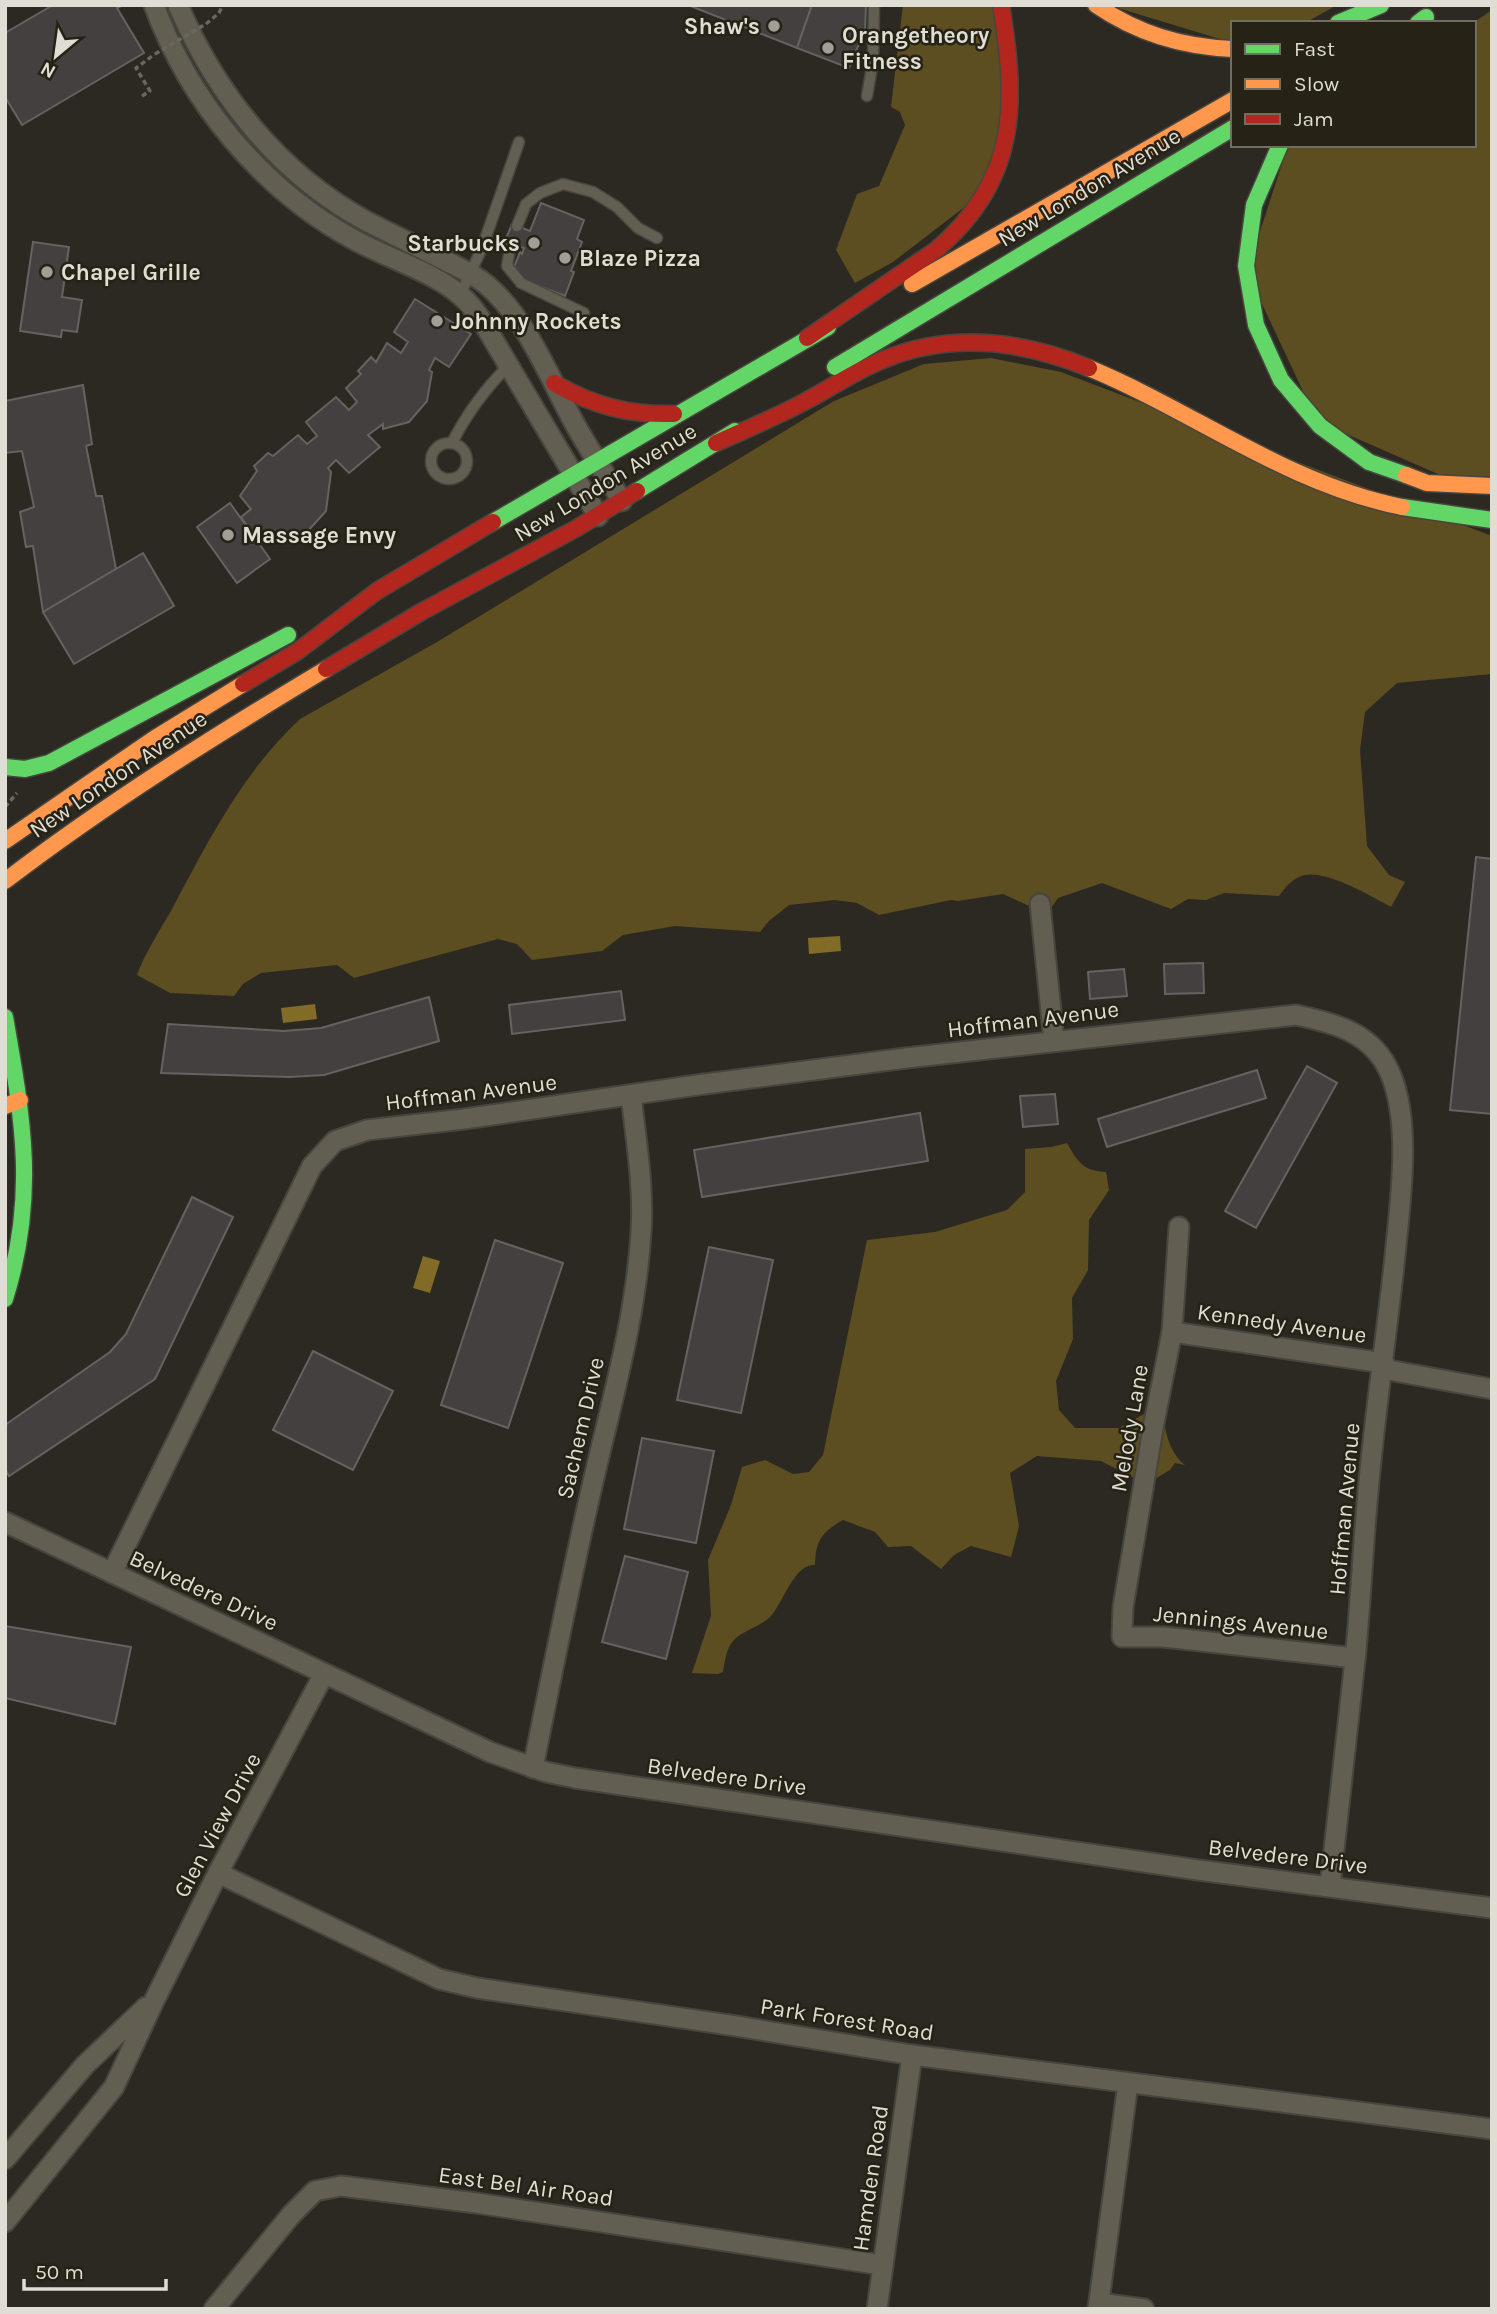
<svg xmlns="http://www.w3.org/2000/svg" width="1497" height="2314" font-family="Karla,sans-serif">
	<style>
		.forest { fill: #5c4e21 }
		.water { fill: #816b27 }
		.building { fill: #43403f; stroke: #656262; stroke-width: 2 }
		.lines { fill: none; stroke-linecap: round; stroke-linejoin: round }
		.lane-casing { stroke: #48453f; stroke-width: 13 }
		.street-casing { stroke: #48453f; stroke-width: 23 }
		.fast-casing { stroke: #48453f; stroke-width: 19 }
		.slow-casing { stroke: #48453f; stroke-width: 19 }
		.jam-casing { stroke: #48453f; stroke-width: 19 }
		.path { stroke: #6a675e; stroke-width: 3.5; stroke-dasharray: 5 3.5; stroke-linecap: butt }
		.lane { stroke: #625e52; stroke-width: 10 }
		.street { stroke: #625e52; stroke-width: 19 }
		.fast { stroke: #63d668; stroke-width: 16 }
		.slow { stroke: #ff974d; stroke-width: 16 }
		.jam { stroke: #b3261e; stroke-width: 16 }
		.path-bridge { stroke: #6a675e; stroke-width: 3.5; stroke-dasharray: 5 3.5; stroke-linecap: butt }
		.poi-dot { fill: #a09e96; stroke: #262215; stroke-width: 2.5 }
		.labels { text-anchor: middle; stroke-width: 5; stroke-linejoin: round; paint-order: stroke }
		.poi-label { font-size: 23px; font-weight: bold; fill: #dfddd4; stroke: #262215; text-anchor: start }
		.street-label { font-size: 23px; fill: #dfddd4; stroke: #262215 }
	</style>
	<rect width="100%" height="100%" fill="#2c2922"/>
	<g class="forest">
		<path d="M903 5H1002L1012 75 984 192 893 262 855 283 836 250 857 194 879 186 905 125 900 112 891 107Z"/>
		<path d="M1108 5H1337L1305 23H1233V43Z"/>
		<path d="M1492 10V480L1456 482 1317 421 1247 272 1288 145H1474L1473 23Z"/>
		<path d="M991 358 1061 372 1492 536V674L1397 683 1365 712 1360 750 1367 846 1389 875 1405 882 1391 907C1370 896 1321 866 1299 877 1290 881 1285 888 1279 896L1224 893 1206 900 1188 899 1171 909 1102 883 1058 898 1047 914 1003 894 958 901 951 900 879 915 857 903 835 900 789 905 769 921 760 932 675 926 623 935 602 951 532 960 517 944 498 939 354 978 337 965 261 973 243 984 234 996 170 993 137 975C145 953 160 930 172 909 208 841 243 772 300 719L437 642 834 401 924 364Z"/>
		<path d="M1067 1143C1078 1162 1083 1171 1106 1172L1109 1190 1089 1220 1088 1270 1072 1298 1073 1339 1056 1381 1059 1410 1075 1428H1119L1162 1404C1164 1425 1167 1451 1185 1465L1175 1463 1170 1470 1146 1484 1101 1461 1037 1456 1010 1473 1019 1526 1011 1557 971 1546 954 1555 941 1569 911 1546 888 1547 875 1532 843 1520C821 1533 816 1540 815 1565 794 1563 783 1604 770 1617 760 1627 743 1630 733 1641 726 1649 725 1661 723 1672L718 1674 692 1673 711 1616 708 1560 731 1505 742 1467 765 1460 793 1474 809 1472 823 1455 867 1240 935 1232 1007 1210 1025 1192V1149L1051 1147Z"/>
	</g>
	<g class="water">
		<path d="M840 936 841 951 809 954 808 938Z"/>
		<path d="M315 1004 317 1019 283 1023 281 1008Z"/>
		<path d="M423 1256 440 1261 430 1293 413 1288Z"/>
	</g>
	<g class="building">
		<path d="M53 5H123L117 8 144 53 22 125 5 97V33Z"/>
		<path d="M688 5H812L797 48Z"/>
		<path d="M812 5H866L865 30 849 68 797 48Z"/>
		<path d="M541 203 584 220 577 239 582 242 571 271 574 272 565 296 511 275 520 252 522 254 524 248 505 241 512 224 530 231Z"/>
		<path d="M33 242 69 247 62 297 82 300 77 332 62 330 61 337 20 331Z"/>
		<path d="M415 299 471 334 449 367 435 358 429 370 432 372 427 401 409 422 383 429V424L368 435 380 447 349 473 336 460 328 468 331 472 326 511 306 533 274 539V534L260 544 241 517 251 509 240 496 257 471 254 466 268 453 273 456 298 435 307 444 317 436 306 422 336 397 349 410 357 402 346 388 361 374 358 371 371 357 376 362 387 343 401 353 408 342 394 332Z"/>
		<path d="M83 385 92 444 86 446 96 496H102L116 569 43 612 33 546 26 547 20 512 34 507 22 451 5 453V401Z"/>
		<path d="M230 503 270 559 237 583 197 527Z"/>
		<path d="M143 553 174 606 74 664 43 612Z"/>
		<path d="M1476 857 1492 859V1114L1450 1110Z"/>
		<path d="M1203 963 1204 993 1165 994 1164 964Z"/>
		<path d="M1124 969 1127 996 1090 999 1088 972Z"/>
		<path d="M621 991 625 1020 512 1034 509 1005Z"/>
		<path d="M429 997 439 1041 324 1075 290 1077 161 1073 168 1024 284 1031 321 1028Z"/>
		<path d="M1307 1066 1337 1083 1256 1228 1225 1211Z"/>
		<path d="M1257 1070 1266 1098 1107 1147 1098 1119Z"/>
		<path d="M1055 1094 1058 1124 1023 1127 1020 1096Z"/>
		<path d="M920 1113 928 1161 702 1197 694 1150Z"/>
		<path d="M192 1197 233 1217 155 1379 9 1476 5 1469V1425L110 1352 126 1334Z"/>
		<path d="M495 1240 563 1263 508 1428 441 1405Z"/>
		<path d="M709 1247 773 1260 741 1413 677 1400Z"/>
		<path d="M313 1351 393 1391 353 1470 273 1430Z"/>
		<path d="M642 1438 714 1451 696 1543 624 1529Z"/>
		<path d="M625 1556 688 1572 666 1659 602 1642Z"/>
		<path d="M5 1626 131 1647 115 1724 5 1698Z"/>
	</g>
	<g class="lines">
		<defs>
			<g id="lane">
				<path d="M867 96 873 61 874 5"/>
				<path d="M517 226 526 204 540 193 563 184 593 192 617 207 638 228 657 238"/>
				<path d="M511 243 507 266 521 283 584 313"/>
				<path d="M460 295 482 248 519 142"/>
				<path d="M452 443C467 413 484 390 508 366"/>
				<circle cx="449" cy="461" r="18"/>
			</g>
			<g id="street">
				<path d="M154 5C189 101 261 188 351 238 384 257 432 271 460 295 470 303 477 313 484 324L598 516"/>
				<path d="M178 5C216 94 279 174 366 221 391 234 417 246 442 259 458 267 474 274 487 285 526 319 546 370 570 415 585 444 604 472 622 501"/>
				<path d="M1040 904 1054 1041"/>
				<path d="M1179 1227 1172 1332 1154 1423 1123 1607 1122 1637H1164L1355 1658"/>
				<path d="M1172 1332 1384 1363"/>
				<path d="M1383 1369 1492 1389"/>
				<path d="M5 1522 490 1752 546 1772 575 1778 1198 1870 1492 1908"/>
				<path d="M112 1573 312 1166 335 1141 367 1130 464 1119 697 1085 906 1058 1296 1015C1335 1023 1373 1033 1390 1073 1412 1123 1400 1203 1395 1256 1387 1331 1376 1406 1369 1481 1363 1541 1361 1601 1355 1660 1347 1736 1338 1811 1330 1886"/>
				<path d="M533 1768C552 1672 571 1577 593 1482 612 1400 636 1317 641 1232 644 1187 636 1140 631 1095"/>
				<path d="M218 1873 439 1979 477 1988 736 2026 912 2055 1492 2129"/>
				<path d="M5 2159 85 2065 146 2007"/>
				<path d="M5 2222 114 2087 155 1999 218 1873 324 1674"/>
				<path d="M1099 2303 1144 2309"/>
				<path d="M214 2309 291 2215 315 2191 341 2186 476 2203 882 2265"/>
				<path d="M877 2309 912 2055"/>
				<path d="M1098 2309 1128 2083"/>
			</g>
			<g id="fast">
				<path d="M1338 23 1381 5"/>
				<path d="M1418 23 1426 17"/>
				<path d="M1280 145 1254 205 1246 266 1256 325 1281 380 1320 426 1369 462 1406 475"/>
				<path d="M835 367 1233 128"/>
				<path d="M637 491 735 431"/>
				<path d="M1402 507 1492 520"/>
				<path d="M493 522 828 327"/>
				<path d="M5 767 25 769 49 763 288 635"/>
				<path d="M5 1017C23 1119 37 1197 5 1299"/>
			</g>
			<g id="slow">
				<path d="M1096 5C1138 34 1182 47 1233 49"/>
				<path d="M912 284 1233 100"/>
				<path d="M1089 368C1195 412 1287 484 1402 507"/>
				<path d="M1406 475 1427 483 1492 486"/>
				<path d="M5 841 155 738 243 684"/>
				<path d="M5 881C107 803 216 735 326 669"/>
				<path d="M5 1106 20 1100"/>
			</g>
			<g id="jam">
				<path d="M807 338 936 250C1019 180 1017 103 1001 5"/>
				<path d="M554 383C593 406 629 415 674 414"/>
				<path d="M716 443C745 430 776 417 804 402 831 388 856 370 885 359 952 332 1023 341 1089 368"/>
				<path d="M326 669 421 612 577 528 637 491"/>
				<path d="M243 684 298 651 377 591 493 522"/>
			</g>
		</defs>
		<use href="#lane" class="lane-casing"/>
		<use href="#street" class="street-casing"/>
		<use href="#fast" class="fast-casing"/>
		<use href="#slow" class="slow-casing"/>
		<use href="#jam" class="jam-casing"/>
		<g class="path">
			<path d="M206 24 219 13 223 5"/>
			<path d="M142 96 150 91 136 68 155 54"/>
			<path d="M5 807 17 793"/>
		</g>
		<use href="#lane" class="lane"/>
		<use href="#street" class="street"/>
		<use href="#fast" class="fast"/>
		<use href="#slow" class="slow"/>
		<use href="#jam" class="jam"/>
		<path class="path-bridge" d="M155 54 204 25"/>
	</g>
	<g class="poi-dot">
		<circle cx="774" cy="26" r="7"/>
		<circle cx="828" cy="48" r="7"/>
		<circle cx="534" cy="243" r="7"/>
		<circle cx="565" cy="258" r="7"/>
		<circle cx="47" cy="272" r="7"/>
		<circle cx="437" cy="321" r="7"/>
		<circle cx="228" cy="535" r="7"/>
	</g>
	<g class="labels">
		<g class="poi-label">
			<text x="760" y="34" text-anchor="end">Shaw's</text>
			<text x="842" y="43">Orangetheory<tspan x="842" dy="26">Fitness</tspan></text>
			<text x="520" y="251" text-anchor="end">Starbucks</text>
			<text x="579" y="266">Blaze Pizza</text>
			<text x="61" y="280">Chapel Grille</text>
			<text x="451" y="329">Johnny Rockets</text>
			<text x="242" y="543">Massage Envy</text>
		</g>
		<g class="street-label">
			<text transform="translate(1089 187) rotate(-31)" y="8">New London Avenue</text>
			<text transform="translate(605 482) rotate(-31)" y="8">New London Avenue</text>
			<text transform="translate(118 774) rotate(-34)" y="8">New London Avenue</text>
			<text transform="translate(1033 1019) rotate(-7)" y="8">Hoffman Avenue</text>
			<text transform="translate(471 1092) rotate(-7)" y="8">Hoffman Avenue</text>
			<text transform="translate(1282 1323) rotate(8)" y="8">Kennedy Avenue</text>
			<text transform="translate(580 1428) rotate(-77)" y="8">Sachem Drive</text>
			<text transform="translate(1129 1428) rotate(-80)" y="8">Melody Lane</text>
			<text transform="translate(1344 1509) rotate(-85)" y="8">Hoffman Avenue</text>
			<text transform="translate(204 1590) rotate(25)" y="8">Belvedere Drive</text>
			<text transform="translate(1241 1622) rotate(6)" y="8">Jennings Avenue</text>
			<text transform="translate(727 1776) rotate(8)" y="8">Belvedere Drive</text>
			<text transform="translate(217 1825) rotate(-62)" y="8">Glen View Drive</text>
			<text transform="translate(1288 1856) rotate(7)" y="8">Belvedere Drive</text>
			<text transform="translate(847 2019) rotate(9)" y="8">Park Forest Road</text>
			<text transform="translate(870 2178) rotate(-82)" y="8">Hamden Road</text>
			<text transform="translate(526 2186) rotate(8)" y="8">East Bel Air Road</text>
		</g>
	</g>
	<rect width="1497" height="2314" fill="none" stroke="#dfddd4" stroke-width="14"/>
	<rect x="1231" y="21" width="245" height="126" fill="#262215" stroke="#706d61" stroke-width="2"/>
	<rect x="1245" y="44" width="35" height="10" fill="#63d668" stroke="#706d61" stroke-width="2"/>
	<text x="1294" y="56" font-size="21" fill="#dfddd4">Fast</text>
	<rect x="1245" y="79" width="35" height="10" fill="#ff974d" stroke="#706d61" stroke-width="2"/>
	<text x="1294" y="91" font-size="21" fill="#dfddd4">Slow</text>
	<rect x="1245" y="114" width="35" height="10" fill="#b3261e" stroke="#706d61" stroke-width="2"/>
	<text x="1294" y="126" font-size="21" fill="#dfddd4">Jam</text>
	<g transform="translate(56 56) rotate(209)" stroke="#262215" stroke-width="5" paint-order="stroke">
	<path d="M0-5L12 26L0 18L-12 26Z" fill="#dfddd4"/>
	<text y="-10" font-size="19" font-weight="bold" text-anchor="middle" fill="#dfddd4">N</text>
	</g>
	<path d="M24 2279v10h142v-10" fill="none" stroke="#dfddd4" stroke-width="3.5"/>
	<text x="35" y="2279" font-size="21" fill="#dfddd4" stroke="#262215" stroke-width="5" paint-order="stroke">50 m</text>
</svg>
